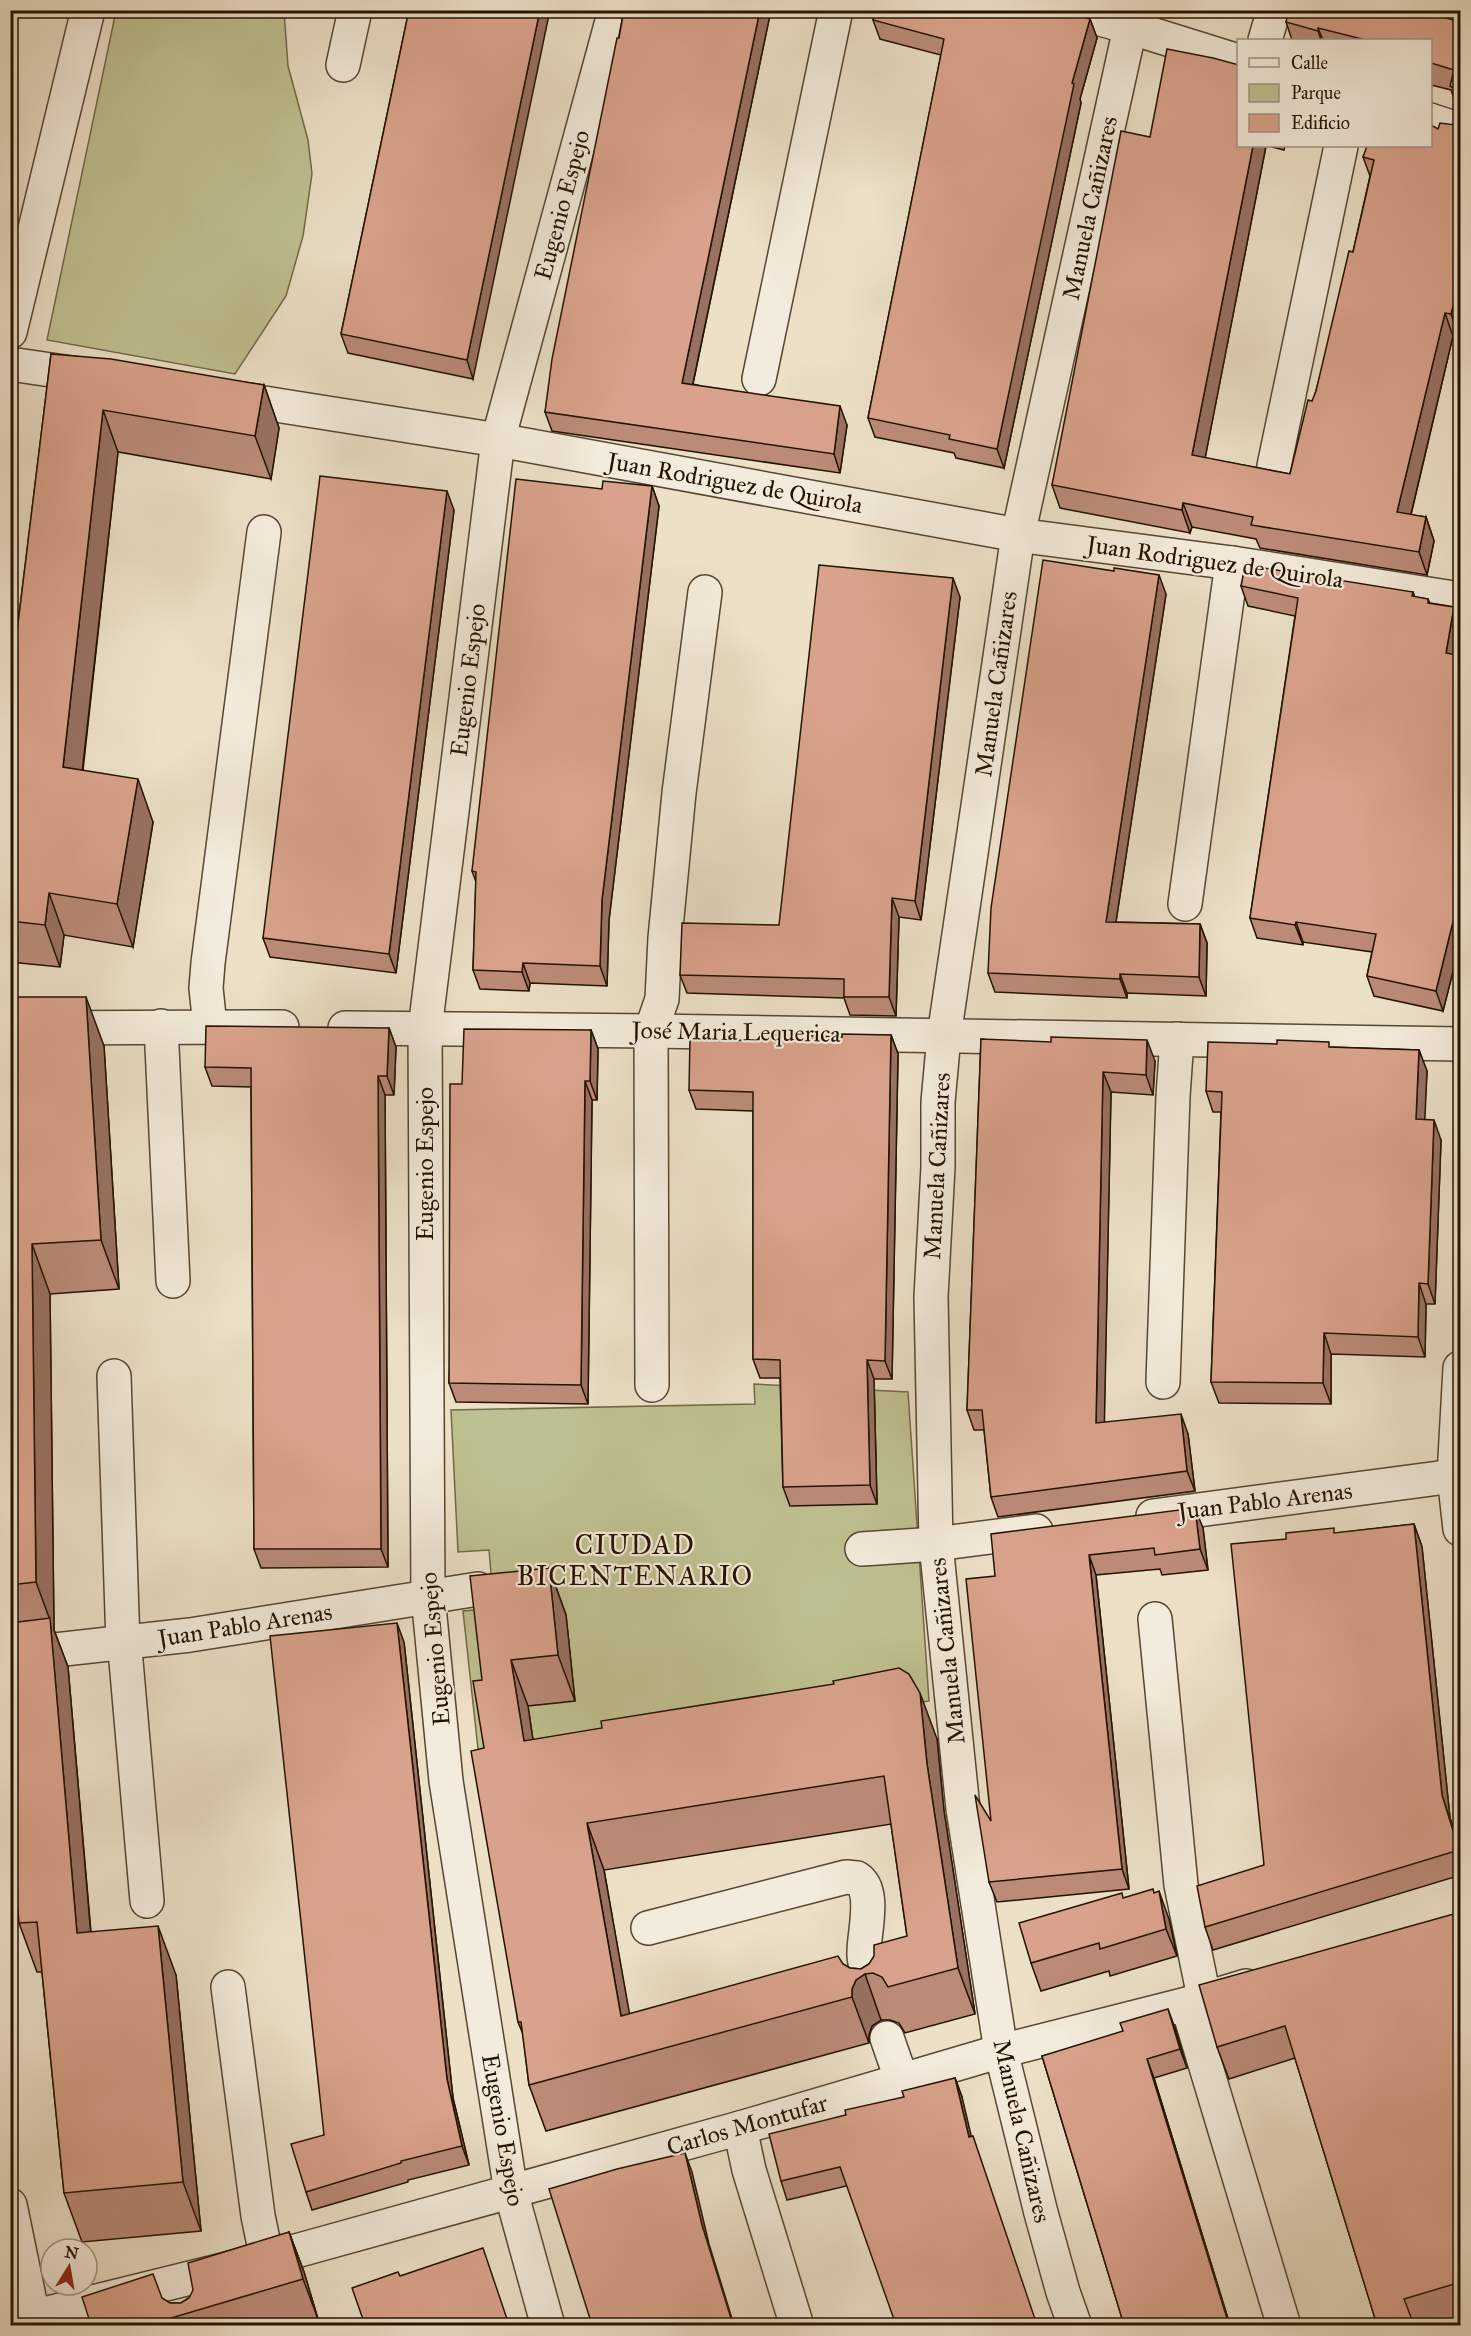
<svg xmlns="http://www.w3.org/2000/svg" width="1471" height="2336" font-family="'IM FELL Great Primer',serif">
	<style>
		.park { fill: #bfc091; stroke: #726948; stroke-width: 1.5 }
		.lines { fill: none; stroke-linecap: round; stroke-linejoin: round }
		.minor-casing { stroke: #564632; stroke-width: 36 }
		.minor { stroke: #f3ebdb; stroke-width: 33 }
		.wall { fill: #bb8b78; stroke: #241200; stroke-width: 1.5; fill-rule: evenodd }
		.shaded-wall { fill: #987162; stroke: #241200; stroke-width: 1.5 }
		.building { fill: #d9a28c; stroke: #241200; stroke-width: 1.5; fill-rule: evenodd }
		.labels { text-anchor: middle; stroke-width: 4.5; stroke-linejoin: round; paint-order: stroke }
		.street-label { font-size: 24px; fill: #241200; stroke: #f3ebdb }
		.quarter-label { font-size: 27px; letter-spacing: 1.5px; fill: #241200; stroke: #f3ebdb }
	</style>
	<rect width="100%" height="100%" fill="#ece0c7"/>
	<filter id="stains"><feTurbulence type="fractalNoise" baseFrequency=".00333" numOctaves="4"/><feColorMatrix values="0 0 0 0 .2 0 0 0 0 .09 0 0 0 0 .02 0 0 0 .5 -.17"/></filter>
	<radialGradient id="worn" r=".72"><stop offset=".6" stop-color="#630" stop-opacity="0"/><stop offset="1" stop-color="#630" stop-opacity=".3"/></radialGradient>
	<g class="park">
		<path d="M116 11H284L288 66 308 140 312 174 303 236 286 296 235 374 47 340Z"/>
		<path d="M754 1384 908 1392 929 1701 482 1786 463 1611 494 1608 489 1550 458 1552 451 1410 755 1404Z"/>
	</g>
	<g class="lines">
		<defs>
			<g id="minor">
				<path d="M1068 10 1129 27 1238 61"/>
				<path d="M1265 40 1274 10"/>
				<path d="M343 65 355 10"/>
				<path d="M1430 120 1460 130"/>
				<path d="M10 332 88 10"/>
				<path d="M10 364 92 376"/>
				<path d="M759 379 836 10"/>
				<path d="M226 397 498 440 1018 535 1232 563 1460 599"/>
				<path d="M1274 466 1341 146"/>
				<path d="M1185 904 1232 563"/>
				<path d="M161 1026 173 1281"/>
				<path d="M210 1026 206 988 208 963 264 532"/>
				<path d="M10 1028 282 1027"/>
				<path d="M345 1028 651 1031 1460 1044"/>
				<path d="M1460 1368 1454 1476 1460 1529"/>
				<path d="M114 1376 123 1643 126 1661 147 1901"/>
				<path d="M1163 1382 1173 1096 1177 1039"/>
				<path d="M652 1385 651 1031 662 999 665 938 679 793 705 592"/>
				<path d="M1153 1516 1454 1476"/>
				<path d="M862 1549 936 1544 1036 1531"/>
				<path d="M1155 1619 1181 1885 1204 1997"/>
				<path d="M10 1655 190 1635 478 1589"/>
				<path d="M648 1928 846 1877 857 1878C877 1891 863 1935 864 1955 865 1969 870 1984 873 1997"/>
				<path d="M228 1987 258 2216 267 2259"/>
				<path d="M1187 2004 1284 2326"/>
				<path d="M887 2038 902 2081"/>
				<path d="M740 2128 749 2170 797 2326"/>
				<path d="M10 2205 35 2326"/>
				<path d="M32 2317 267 2259 740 2128 1001 2051 1187 2004 1246 1986"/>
				<path d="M548 2326 511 2192 446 1781 428 1596 425 1029 498 440 615 10"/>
				<path d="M1075 2326 1063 2292 1041 2213 1001 2051 963 1809 936 1544 931 1297 938 1167V1102L944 1036 1018 535 1134 10"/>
			</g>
		</defs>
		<use href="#minor" class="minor-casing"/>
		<use href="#minor" class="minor"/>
	</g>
	<g class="wall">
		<path d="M409 10 473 379 348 353 341 334Z"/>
		<path d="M624 10H771L693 384 847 425 840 473 552 431 545 412Z"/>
		<path d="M1090 19 1097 38 1080 99 1081 103 1004 468 956 458 954 453 875 437 868 418 941 55 880 39 873 20Z"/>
		<path d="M1286 22H1461V111L1458 110 1451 90 1431 85V40H1292Z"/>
		<path d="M1461 122V333L1459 338 1453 336 1411 515 1426 517 1434 541 1427 575 1260 548 1256 539 1192 527 1190 533 1060 508 1052 485 1150 137 1239 146H1266L1205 458 1290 474 1316 391 1353 252 1370 176 1363 157 1438 129 1455 125Z"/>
		<path d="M1268 146H1285L1284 150Z"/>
		<path d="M51 354 264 385 279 428 271 479 118 452 83 770 153 822 133 947 64 935 60 967 10 962V689Z"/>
		<path d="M652 486 659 506 609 920 607 986 530 983 529 991 480 989 473 970 476 882 472 871 602 489Z"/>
		<path d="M454 510 396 973 270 957 263 938Z"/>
		<path d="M1241 586 1413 592 1415 597 1428 599 1430 603 1454 607 1461 624V634L1457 655 1461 656V940L1443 1011 1374 996 1367 976 1372 952 1303 942V945L1257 938 1250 918 1295 616 1248 606Z"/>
		<path d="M1166 594 1116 922 1200 924 1207 943 1206 996 1127 993V998L995 992 988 973Z"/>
		<path d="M960 597 921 920 899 917 896 1016 850 1015 844 998 687 993 680 975 779 925Z"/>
		<path d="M10 997 104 1046 119 1289 50 1294 54 1630 68 1667 91 1932 176 1975 201 2231 82 2242 64 2193 42 1972H37L19 1923 10 1821Z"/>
		<path d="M389 1028 396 1047 394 1095H385L388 1567 261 1568 254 1549 251 1087 212 1086 205 1067Z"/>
		<path d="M591 1030 598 1049 597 1100H592L588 1404 456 1402 449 1383 462 1084Z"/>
		<path d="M891 1035 898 1054 892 1379H874L877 1504 790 1506 783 1487 780 1378H760L753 1359V1111L696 1109 689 1090 759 1041Z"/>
		<path d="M981 1039 1155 1061 1153 1095 1111 1092 1104 1422 1188 1434 1195 1491 998 1517 991 1497 984 1430H974L967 1410Z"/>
		<path d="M1331 1047 1419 1050 1427 1071 1424 1119 1441 1140 1435 1304H1426L1425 1357 1331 1354V1404L1219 1403 1211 1382 1221 1112H1213L1206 1091Z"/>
		<path d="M1414 1524 1422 1547 1450 1818 1461 1850V1875L1213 1950 1205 1927 1264 1865 1286 1539Z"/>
		<path d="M1203 1528 1208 1570 1162 1575 1160 1569 1096 1575 1129 1889 997 1902 989 1882 991 1821 995 1576Z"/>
		<path d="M549 1568 566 1615 575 1701 528 1706 533 1740 937 1739 944 1811 975 2014 905 2033 899 2023 890 2020H881L872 2026 869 2035V2043L546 2131 529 2085 523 2034 518 2022 484 1748 482 1680ZM891 1824 907 1936 869 1964 861 1969 850 1968 843 1964 629 2014 604 1870Z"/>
		<path d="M404 1642 453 2098 469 2165 408 2180V2182L312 2210 306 2192 324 2135Z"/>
		<path d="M1154 1893 1169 1919 1177 1956 1110 1976 1109 1971 1041 1991 1031 1963 1124 1898Z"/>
		<path d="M1461 1912V2317L1432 2325H1377L1295 2058 1229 2079 1217 2047Z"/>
		<path d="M1175 2028 1187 2068 1154 2078 1230 2325H1124L1042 2056Z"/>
		<path d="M955 2078 962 2097 846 2186 787 2200 781 2181 846 2115 904 2097Z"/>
		<path d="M289 2232 304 2272 318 2319 297 2325H91L162 2298 170 2303H181Z"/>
	</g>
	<g class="shaded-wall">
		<path d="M540 10H550L473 379 467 360Z"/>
		<path d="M760 10H771L689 402 682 383Z"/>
		<path d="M1090 19 1097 38 1080 99 1081 103 1004 468 997 449 1072 83Z"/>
		<path d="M1318 28 1323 40H1321L1318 31Z"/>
		<path d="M1253 146H1266L1201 479 1192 455Z"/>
		<path d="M1461 275V333L1459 338 1451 314Z"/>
		<path d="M1445 313 1453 336 1406 535 1397 512Z"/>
		<path d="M264 385 279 428 271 479 255 436Z"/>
		<path d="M840 406 847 425 840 473 834 454Z"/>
		<path d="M103 410 118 452 78 809 63 767Z"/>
		<path d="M652 486 659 506 609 920 607 986 600 966 602 900Z"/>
		<path d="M447 491 454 510 396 973 389 954Z"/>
		<path d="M1183 503 1192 527 1190 533 1182 510Z"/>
		<path d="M1426 517 1434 541 1427 575 1419 552Z"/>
		<path d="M1159 575 1166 594 1113 941 1106 922Z"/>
		<path d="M953 578 960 597 921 920 915 901Z"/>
		<path d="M1454 607 1461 624V634L1454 673 1446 653Z"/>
		<path d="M138 779 153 822 133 947 117 904Z"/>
		<path d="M1461 889V940L1443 1011 1436 991Z"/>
		<path d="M49 893 64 935 60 967 45 925Z"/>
		<path d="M892 898 899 917 896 1016 889 997Z"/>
		<path d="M1296 922 1303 942V945L1295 925Z"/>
		<path d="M1200 924 1207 943 1206 996 1199 977Z"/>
		<path d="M523 963 530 983 529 991 522 972Z"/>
		<path d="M1120 974 1127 993V998L1120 979Z"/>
		<path d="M86 997 104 1046 119 1289 101 1240Z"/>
		<path d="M389 1028 396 1047 394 1095 387 1076Z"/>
		<path d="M591 1030 598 1049 597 1100 590 1081Z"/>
		<path d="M891 1035 898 1054 892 1379 885 1361Z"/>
		<path d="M1147 1040 1155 1061 1153 1095 1146 1075Z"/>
		<path d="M1419 1050 1427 1071 1424 1139 1416 1119Z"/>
		<path d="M1103 1072 1111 1092 1104 1443 1096 1423Z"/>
		<path d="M378 1076 385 1095 388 1567 381 1549Z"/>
		<path d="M585 1081 592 1100 588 1404 581 1385Z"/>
		<path d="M1434 1120 1441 1140 1435 1304 1428 1284Z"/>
		<path d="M32 1244 50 1294 54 1630 68 1667 95 1983 77 1933 50 1620 36 1582Z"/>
		<path d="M1419 1283 1426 1304 1425 1357 1418 1337Z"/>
		<path d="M1324 1333 1331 1354V1404L1323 1383Z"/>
		<path d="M867 1360 874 1379 877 1504 870 1485Z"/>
		<path d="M1181 1414 1188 1434 1195 1491 1187 1471Z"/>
		<path d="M1195 1508 1203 1528 1208 1570 1200 1549Z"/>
		<path d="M1414 1524 1422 1547 1450 1818 1461 1850V1854L1442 1795Z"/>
		<path d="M1089 1555 1096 1575 1129 1889 1122 1869Z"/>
		<path d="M549 1568 566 1615 575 1701 558 1655Z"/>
		<path d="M397 1623 404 1642 453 2098 469 2165 462 2146 447 2079Z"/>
		<path d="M511 1660 528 1706 540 1788 524 1741Z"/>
		<path d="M920 1693 937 1739 944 1811 975 2014 958 1968 927 1764Z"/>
		<path d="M587 1823 604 1870 637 2056 621 2016Z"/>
		<path d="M1159 1891 1169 1919 1177 1956 1166 1929Z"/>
		<path d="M158 1926 176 1975 201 2231 183 2182Z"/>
		<path d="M865 1974 881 2020 872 2026 869 2035V2043L852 1997V1989L856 1980Z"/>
		<path d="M1168 2009 1175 2028 1187 2068 1180 2049Z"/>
		<path d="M1147 2059 1154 2078 1230 2325H1229Z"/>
		<path d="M955 2078 962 2097 976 2156 969 2137Z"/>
		<path d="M685 2153 692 2172 709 2244 734 2325H733L702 2225Z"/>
		<path d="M289 2232 304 2272 318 2319 303 2279Z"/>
	</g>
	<g class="building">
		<path d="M409 10H540L467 360 341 334Z"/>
		<path d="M624 10H760L682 383 840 406 834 454 545 412 552 359 617 38H619Z"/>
		<path d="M875 10H1061L1090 19 1072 83 1074 84 997 449 949 439 950 435 868 418 944 39 873 20Z"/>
		<path d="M1289 10H1418L1461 22V92L1450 86 1454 70 1431 63V40H1366L1318 28V31L1286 22Z"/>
		<path d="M1167 49 1213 58 1239 65V146H1253L1192 455 1290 474 1308 400 1312 401 1316 391 1349 251 1353 252 1374 160 1363 157 1367 146H1431V125L1438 129 1440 123 1455 125 1461 122V275L1451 314 1445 313 1397 512 1426 517 1419 552 1251 525 1253 517 1183 503 1182 510 1052 485 1121 131 1150 137Z"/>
		<path d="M51 354 111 359 264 385 255 436 103 410 63 767 138 779 117 904 49 893 45 925 10 921V689Z"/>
		<path d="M320 476 447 491 389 954 263 938Z"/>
		<path d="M516 479 602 489 603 481 652 486 602 900 600 966 523 963 522 972 473 970 476 872 472 871Z"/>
		<path d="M1043 560 1114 571V568L1159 575 1106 922 1200 924 1199 977 1120 974V979L988 973 991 908Z"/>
		<path d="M819 565 953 578 915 901 892 898 889 997H844V979L680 975 682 923 779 925Z"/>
		<path d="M1245 565 1413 592 1412 596 1428 599V603L1454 607 1446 653 1461 656V889L1436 991 1367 976 1376 934 1296 922 1295 925 1250 918 1298 598 1241 586Z"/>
		<path d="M10 997H86L101 1240 32 1244 36 1582 10 1585Z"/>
		<path d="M206 1026 389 1028 387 1076H378L381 1549H254L251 1068 205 1067Z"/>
		<path d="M464 1029 591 1030 590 1081H585L581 1385 449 1383 450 1084H462Z"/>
		<path d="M759 1034 842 1037V1034L891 1035 885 1361 867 1360 870 1485 783 1487 780 1360 753 1359V1092L689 1090 690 1038 759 1041Z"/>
		<path d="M1051 1037 1147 1040 1146 1075 1103 1072 1096 1423 1181 1414 1187 1471 991 1497 982 1410H967L981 1039 1051 1042Z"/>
		<path d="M1277 1040 1329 1042V1047L1419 1050 1416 1119 1434 1120 1428 1284 1419 1283 1418 1337 1324 1333 1323 1383 1211 1382 1222 1092 1206 1091 1208 1042 1277 1044Z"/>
		<path d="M1195 1508 1200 1549 1155 1555 1154 1548 1089 1555 1122 1869 989 1882 975 1795 991 1821 966 1579 995 1576 991 1534Z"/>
		<path d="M1414 1524 1442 1795 1459 1850 1205 1927 1197 1886 1264 1865 1231 1544 1286 1539V1533L1334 1528V1533Z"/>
		<path d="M549 1568 558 1655 511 1660 524 1741 602 1728 601 1721 834 1684 833 1681 899 1668 909 1674 920 1693 927 1764 958 1968 888 1987 882 1977 873 1973 865 1974 856 1980 852 1989V1997L529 2085 521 2022H518L471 1751 484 1748 473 1681 482 1680 470 1576ZM884 1776 907 1936 874 1945V1956L869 1964 861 1969 850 1968 843 1964 838 1956 621 2016 587 1823Z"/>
		<path d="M50 1618 77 1933 158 1926 183 2182 64 2193 37 1922 19 1923 10 1821V1623Z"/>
		<path d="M397 1623 447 2079 462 2146 401 2161V2163L306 2192 291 2144 324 2135 270 1636Z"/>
		<path d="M1153 1889 1154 1893 1159 1891 1166 1929 1100 1949 1099 1943 1031 1963 1019 1923 1122 1893 1123 1898Z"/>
		<path d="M1461 1912V2282L1404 2299 1414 2325H1377L1285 2026 1217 2047 1199 1985Z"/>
		<path d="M1168 2009 1180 2049 1147 2059 1229 2325H1124L1042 2056 1123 2031 1120 2023Z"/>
		<path d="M955 2078 969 2137 973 2136 1037 2325H896L840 2167 781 2181 769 2134 846 2115 845 2110 904 2097 902 2091Z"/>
		<path d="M685 2153 702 2225 733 2325H592L549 2189 617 2169Z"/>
		<path d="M289 2232 303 2279 161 2321 162 2325H91L82 2297 153 2274 162 2298 170 2303H181L189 2298 193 2290 188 2263Z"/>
		<path d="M483 2248 509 2325H365L352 2288 398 2272 400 2276Z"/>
	</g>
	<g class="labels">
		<g class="street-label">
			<text transform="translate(562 205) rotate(-75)" y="8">Eugenio Espejo</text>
			<text transform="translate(1090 208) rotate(-78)" y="8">Manuela Cañizares</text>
			<text transform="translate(735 483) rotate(10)" y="8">Juan Rodriguez de Quirola</text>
			<text transform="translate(1215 562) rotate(8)" y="8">Juan Rodriguez de Quirola</text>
			<text transform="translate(468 680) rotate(-83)" y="8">Eugenio Espejo</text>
			<text transform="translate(996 684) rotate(-82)" y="8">Manuela Cañizares</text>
			<text transform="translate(736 1032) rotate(1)" y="8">José Maria Lequerica</text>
			<text transform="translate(425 1164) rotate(-90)" y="8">Eugenio Espejo</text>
			<text transform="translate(937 1166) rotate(-87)" y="8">Manuela Cañizares</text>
			<text transform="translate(1265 1501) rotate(-7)" y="8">Juan Pablo Arenas</text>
			<text transform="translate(245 1625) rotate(-9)" y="8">Juan Pablo Arenas</text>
			<text transform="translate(435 1649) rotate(-95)" y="8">Eugenio Espejo</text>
			<text transform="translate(947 1651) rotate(-96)" y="8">Manuela Cañizares</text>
			<text transform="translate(747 2125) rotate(-16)" y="8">Carlos Montufar</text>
			<text transform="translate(503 2130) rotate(80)" y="8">Eugenio Espejo</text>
			<text transform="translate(1022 2131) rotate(77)" y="8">Manuela Cañizares</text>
		</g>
		<g class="quarter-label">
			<text x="635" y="1554">CIUDAD<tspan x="635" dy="31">BICENTENARIO</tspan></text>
		</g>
	</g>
	<rect width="1471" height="2336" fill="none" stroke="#ece0c7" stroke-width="36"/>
	<rect x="12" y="12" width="1447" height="2312" fill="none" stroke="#241200" stroke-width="3"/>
	<rect x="18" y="18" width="1435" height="2300" fill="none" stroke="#241200" stroke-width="1.5"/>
	<rect x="1237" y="39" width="195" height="108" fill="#f3ebdb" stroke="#a09483" stroke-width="1.5"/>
	<rect x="1249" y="58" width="30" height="9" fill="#f3ebdb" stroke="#a09483" stroke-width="1.5"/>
	<text x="1291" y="69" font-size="18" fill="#241200">Calle</text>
	<rect x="1249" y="84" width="30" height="18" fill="#bfc091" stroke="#a09483" stroke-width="1.5"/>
	<text x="1291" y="99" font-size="18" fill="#241200">Parque</text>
	<rect x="1249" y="114" width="30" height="18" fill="#d9a28c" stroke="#a09483" stroke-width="1.5"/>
	<text x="1291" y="129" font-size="18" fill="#241200">Edificio</text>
	<g transform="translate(69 2267) rotate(11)"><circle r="28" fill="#f3ebdb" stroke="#a09483" stroke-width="1.5"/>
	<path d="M0-4.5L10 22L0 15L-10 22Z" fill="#8f2418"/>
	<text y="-9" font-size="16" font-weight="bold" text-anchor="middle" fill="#241200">N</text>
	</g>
	<rect width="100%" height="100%" filter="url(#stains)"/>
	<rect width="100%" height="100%" fill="url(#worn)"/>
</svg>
